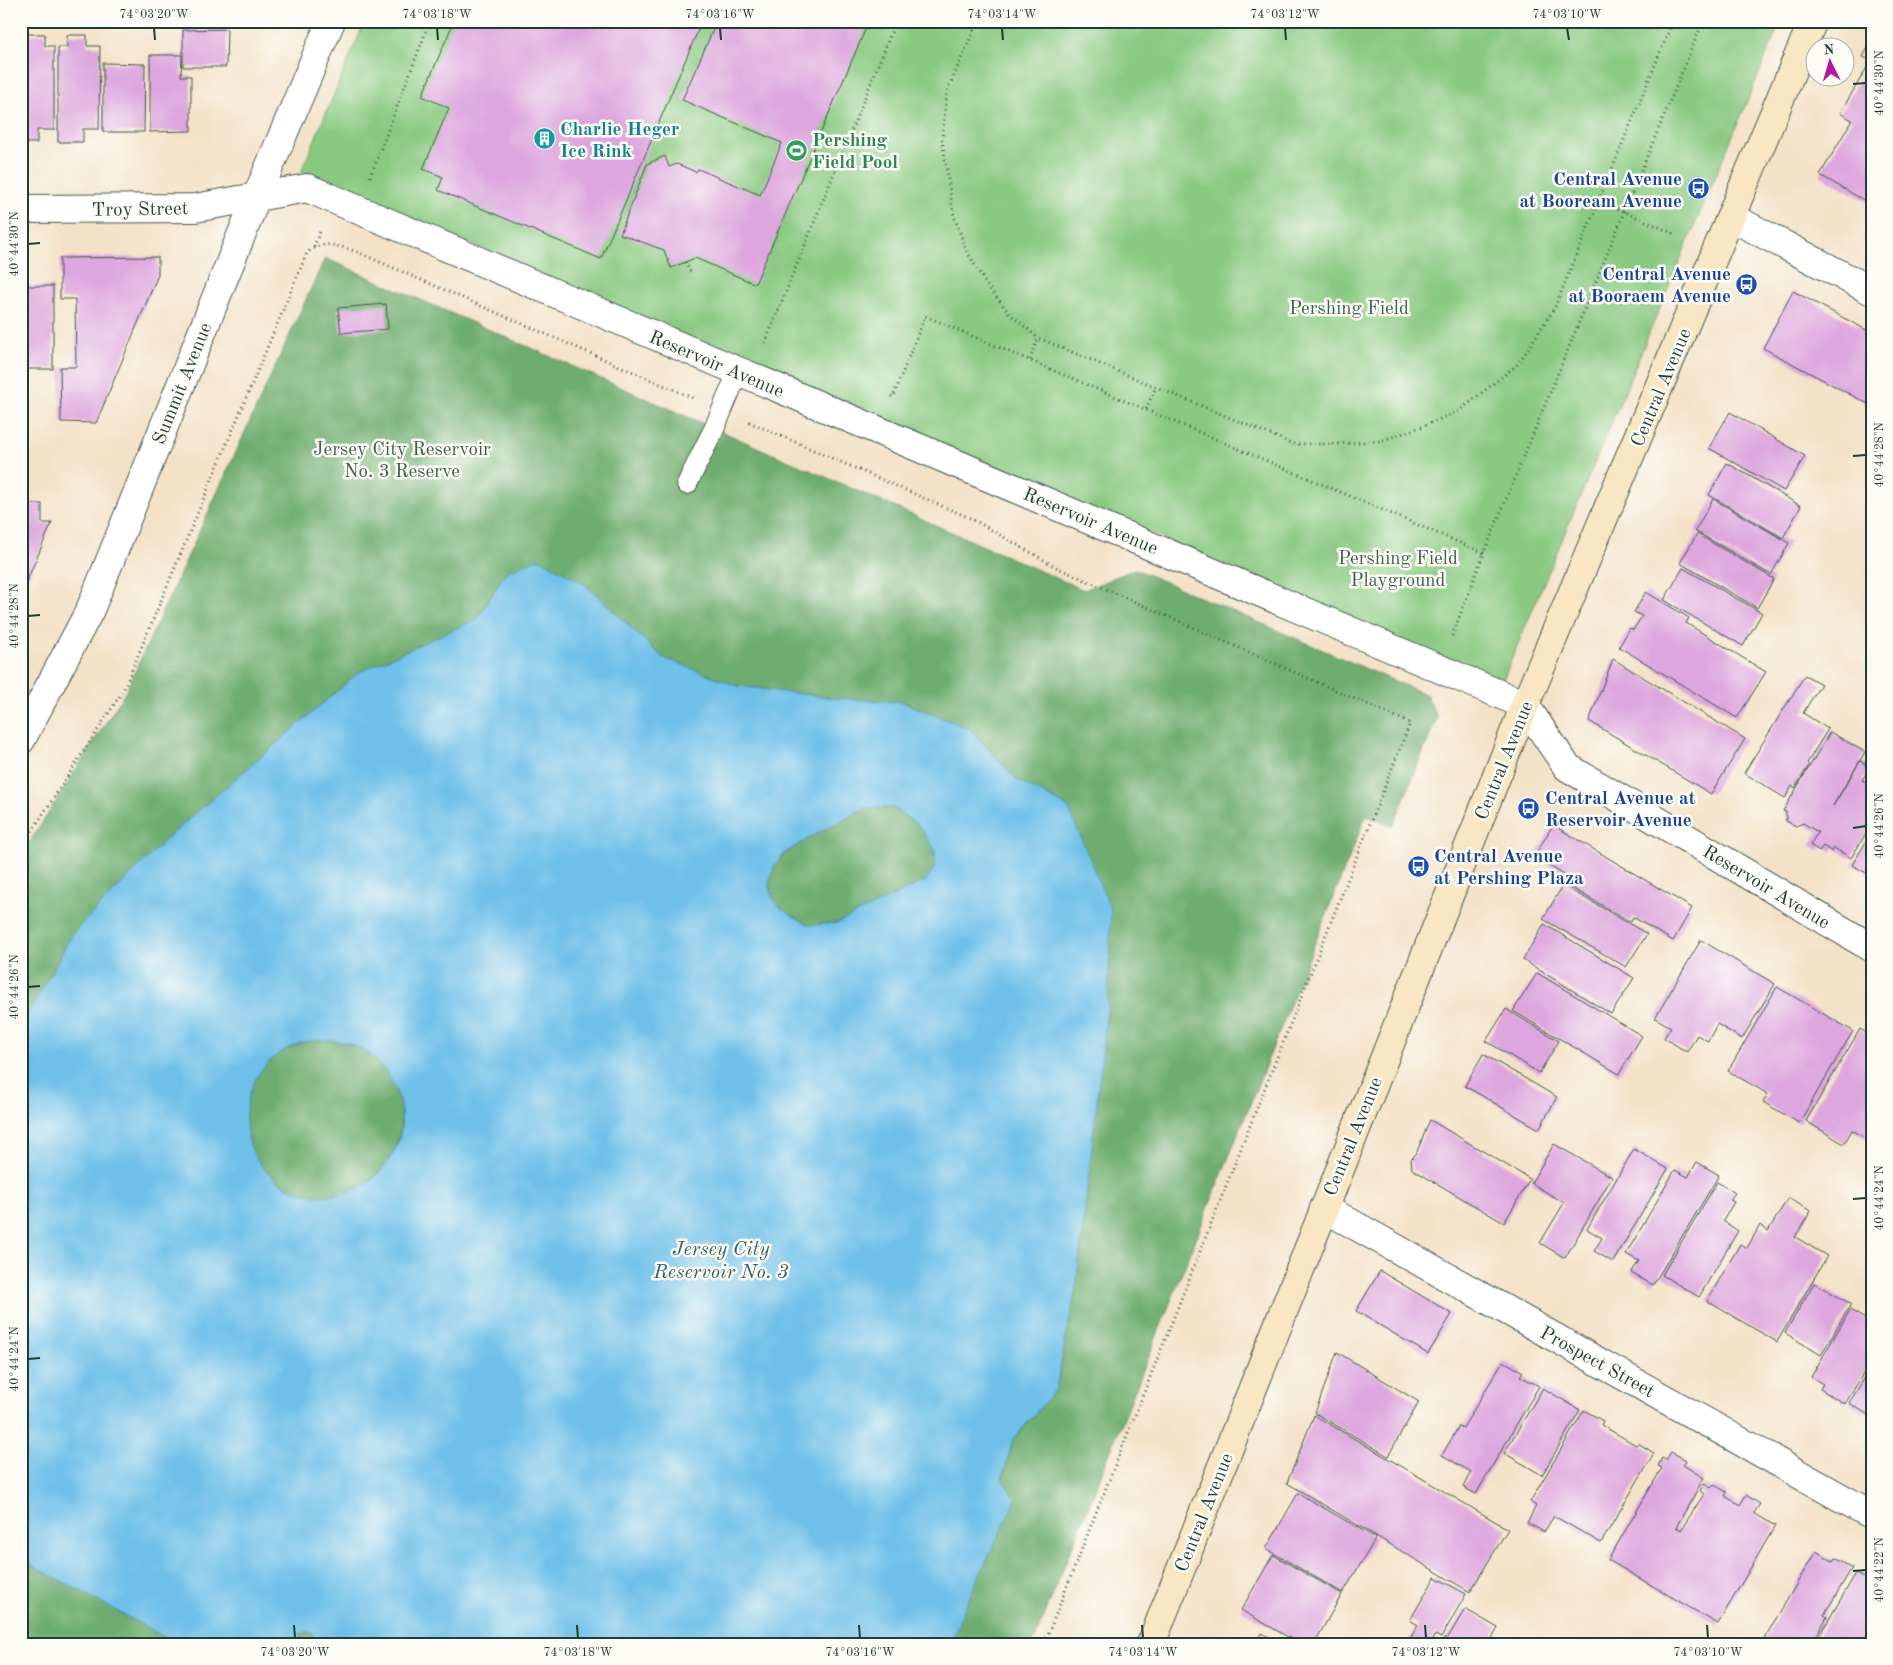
<svg xmlns="http://www.w3.org/2000/svg" width="1893" height="1665" font-family="'Old Standard TT',serif">
	<style>
		.green { fill: #89c981; stroke: #54835a }
		.forest { fill: #6ead6f; stroke: #467552 }
		.water { fill: #6ec0e9; stroke: #467e8e; fill-rule: evenodd }
		.building { fill: #dda6de }
		.lines { fill: none; stroke-linecap: round; stroke-linejoin: round }
		.service-casing { stroke: #3f564a; stroke-width: 22 }
		.minor-casing { stroke: #3f564a; stroke-width: 30 }
		.tertiary-casing { stroke: #3f564a; stroke-width: 30 }
		.secondary-casing { stroke: #3f564a; stroke-width: 30 }
		.path { stroke: #3f564a; stroke-width: 3; stroke-dasharray: 1 4; stroke-linecap: butt }
		.service { stroke: #fff; stroke-width: 20 }
		.minor { stroke: #fff; stroke-width: 28 }
		.tertiary { stroke: #fff; stroke-width: 28 }
		.secondary { stroke: #f9e7c3; stroke-width: 28 }
		.ticks { fill: none; stroke: #1f3d34; stroke-width: 2 }
		.labels { text-anchor: middle; stroke-width: 5; stroke-linejoin: round; paint-order: stroke }
		.culture-label { font-size: 19px; font-weight: bold; fill: #0d838f; stroke: #fdfcf7; text-anchor: start }
		.leisure-label { font-size: 19px; font-weight: bold; fill: #27864d; stroke: #fdfcf7; text-anchor: start }
		.transit-label { font-size: 19px; font-weight: bold; fill: #164399; stroke: #fdfcf7; text-anchor: end }
		.street-label { font-size: 19px; fill: #1f3d34; stroke: #fdfcf7 }
		.park-label { font-size: 19px; fill: #3a6047; stroke: #fdfcf7 }
		.water-label { font-size: 20px; font-style: italic; fill: #335e61; stroke: #fdfcf7 }
		.neatline { fill: none; stroke: #1f3d34; stroke-width: 2 }
		.ticks-label { font-size: 12px; text-anchor: middle; fill: #1f3d34 }
	</style>
	<rect width="100%" height="100%" fill="#fdfcf7"/>
	<filter id="ink" filterUnits="userSpaceOnUse"><feTurbulence type="fractalNoise" baseFrequency=".02" numOctaves="2"/><feDisplacementMap in="SourceGraphic" scale="10" xChannelSelector="R" yChannelSelector="G"/><feConvolveMatrix kernelMatrix="1 2 1 2 8 2 1 2 1" color-interpolation-filters="sRGB"/></filter>
	<filter id="wash" filterUnits="userSpaceOnUse"><feTurbulence type="fractalNoise" baseFrequency=".0096" numOctaves="4" result="noise"/><feDisplacementMap in="SourceGraphic" scale="20" xChannelSelector="R" yChannelSelector="G"/><feGaussianBlur stdDeviation="1.12" result="paint"/><feColorMatrix in="noise" values="0 0 0 0 0 0 0 0 0 0 0 0 0 0 0 0 0 1.4 0 .05"/><feComposite in="paint" operator="in"/></filter>
	<g filter="url(#wash)">
		<rect width="100%" height="100%" fill="#f4e2c8"/>
		<path class="green" d="M365 21H1781L1502 682 301 172Z"/>
		<g class="forest">
			<path d="M325 258 1084 590 1135 569 1427 695 1437 718 1393 826 1366 816 1033 1644H950L972 1591 1013 1440 1056 1389 1076 1288 1108 1003 1068 807 1017 780 970 729 904 702 834 698 738 686 662 657 585 584 506 572 477 619 359 672 167 838 73 933 21 1028V856L126 691Z"/>
			<path d="M865 808H893L918 825 935 850V867L925 881 837 923 809 925 783 910 773 898 769 883 773 868 785 853 821 831Z"/>
			<circle cx="323" cy="1118" r="78"/>
			<path d="M21 1559 177 1644H21Z"/>
			<path d="M307 1631 313 1635 312 1644H302L300 1635Z"/>
		</g>
		<path class="water" d="M539 558 585 584 662 657 738 686 834 698 903 702 970 729 1017 780 1068 807 1111 910 1108 1003 1076 1288 1056 1389 1013 1440 1002 1479 1016 1499 972 1591 950 1644H312L313 1635 307 1631 300 1635 302 1644H177L21 1559V1028L24 1021 73 933 167 838 359 672 477 619 506 572ZM865 808H893L918 825 935 850V867L925 881 837 923 809 925 783 910 773 898 769 883 774 867 785 853 821 831ZM324 1040C332 1041 342 1041 350 1044 384 1056 405 1095 401 1129 400 1141 393 1154 386 1164 374 1182 361 1188 340 1194 325 1197 309 1195 295 1190 228 1165 230 1068 298 1044 306 1041 316 1041 324 1040Z"/>
		<g id="blocks">
			<g class="building">
				<path d="M454 21H702L601 259 438 190 443 177 423 169 449 108 422 96Z"/>
				<path d="M717 21H869L755 284 695 258 671 268 664 250 620 234 647 164 665 156 669 167 677 164 696 172 698 169 760 195 782 143 682 100Z"/>
				<path d="M227 29 226 67H183V30Z"/>
				<path d="M22 34H45V46H54V130H37V143H21Z"/>
				<path d="M67 35H87V46H100L99 129H83V142H58V47H67Z"/>
				<path d="M1872 40V61L1863 57Z"/>
				<path d="M150 55H182L181 76H191V131L150 132Z"/>
				<path d="M103 63 145 64 144 132H103Z"/>
				<path d="M1869 64 1872 66V205L1820 175 1852 120 1840 113Z"/>
				<path d="M158 257V275L96 423 61 422 60 367H76L75 299H60V258Z"/>
				<rect x="21" y="286" width="32" height="83"/>
				<path d="M1793 291 1872 333V406L1763 348Z"/>
				<path d="M386 304 388 329 341 333 338 308Z"/>
				<path d="M1730 412 1805 456 1784 491 1709 448Z"/>
				<path d="M1727 463 1801 506 1783 538 1709 495Z"/>
				<path d="M1713 499 1789 543 1771 575 1695 531Z"/>
				<path d="M21 504H42V523H52L21 594Z"/>
				<path d="M1697 534 1774 579 1757 608 1680 563Z"/>
				<path d="M1683 568 1762 613 1743 646 1664 600Z"/>
				<path d="M1646 592 1689 618 1686 623 1766 672 1737 718 1619 647 1630 628 1633 630 1642 616 1634 612Z"/>
				<path d="M1613 659 1745 739 1711 794 1589 721Z"/>
				<path d="M1805 675 1821 684 1803 713 1828 729 1807 763 1809 765 1795 788 1792 786 1785 798 1744 773Z"/>
				<path d="M1830 732 1865 752 1833 806 1860 761 1870 767 1862 780 1872 786V824L1851 858 1834 848 1832 852 1823 846 1819 851 1810 845 1818 832 1803 823 1796 826 1786 821V812L1783 811Z"/>
				<path d="M1553 825 1692 908 1673 941 1633 917 1630 922 1562 882 1566 876 1534 857Z"/>
				<path d="M1872 832V876L1852 865Z"/>
				<path d="M1563 885 1647 934 1626 967 1543 919Z"/>
				<path d="M1544 924 1634 978 1611 1014 1523 960Z"/>
				<path d="M1701 940 1775 984 1742 1039 1717 1024 1708 1041 1697 1035 1687 1052 1664 1038 1671 1027 1655 1018Z"/>
				<path d="M1537 973 1642 1036 1619 1074 1513 1011Z"/>
				<path d="M1777 987 1853 1031 1799 1123 1763 1102 1768 1094 1728 1071Z"/>
				<path d="M1506 1009 1559 1041 1539 1073 1486 1041Z"/>
				<path d="M1860 1029 1872 1036V1142L1852 1130 1844 1144 1806 1121Z"/>
				<path d="M1483 1054 1557 1097 1539 1129 1465 1086Z"/>
				<path d="M1430 1120 1530 1179 1504 1223 1412 1169 1411 1159 1416 1154Z"/>
				<path d="M1554 1144 1612 1177 1565 1258 1540 1243 1564 1203 1531 1183Z"/>
				<path d="M1634 1149 1668 1169 1613 1262 1594 1251 1602 1238 1587 1229Z"/>
				<path d="M1697 1162 1719 1175 1653 1285 1631 1273 1639 1261 1626 1254 1675 1170 1688 1177Z"/>
				<path d="M1717 1182 1735 1193 1730 1200 1734 1202 1723 1221 1738 1231 1699 1297 1662 1275Z"/>
				<path d="M1788 1198 1811 1211 1795 1237 1827 1256 1777 1342 1707 1301 1740 1244 1747 1248 1760 1225 1768 1231Z"/>
				<path d="M1380 1271 1452 1314 1428 1354 1356 1311Z"/>
				<path d="M1814 1283 1851 1304 1821 1355 1785 1333Z"/>
				<path d="M1850 1310 1872 1323V1359L1845 1404 1820 1389 1823 1384 1811 1377Z"/>
				<path d="M1337 1352 1419 1402 1388 1456 1315 1413Z"/>
				<path d="M1503 1361 1523 1372 1520 1376 1539 1386 1476 1494 1463 1487 1471 1472 1442 1455 1459 1426 1463 1428Z"/>
				<path d="M1872 1366V1417L1849 1403Z"/>
				<path d="M1543 1388 1580 1410 1542 1475 1504 1453Z"/>
				<path d="M1584 1410 1603 1421 1601 1425 1636 1445 1638 1443 1654 1453 1601 1543 1554 1516 1544 1532 1527 1523 1536 1506 1530 1502Z"/>
				<path d="M1314 1415 1508 1529 1470 1592 1287 1483Z"/>
				<path d="M1671 1452 1686 1460 1683 1465 1704 1478 1676 1527 1681 1530 1704 1494 1700 1491 1704 1484 1711 1488 1714 1485 1727 1492 1725 1496 1740 1505 1746 1495 1760 1504 1754 1513 1775 1526 1718 1624 1608 1560 1662 1468 1658 1466 1662 1458 1666 1460Z"/>
				<path d="M1298 1493 1376 1538 1343 1593 1266 1549Z"/>
				<path d="M1816 1551 1833 1561 1835 1558 1852 1568 1824 1615 1827 1617 1812 1644H1761Z"/>
				<path d="M1273 1555 1342 1594 1314 1644H1300L1241 1610Z"/>
				<path d="M1856 1573 1872 1582V1630L1864 1644H1823L1824 1641 1818 1638Z"/>
				<path d="M1435 1577 1466 1594 1441 1638 1435 1635 1430 1644H1411L1408 1642 1418 1625 1410 1620Z"/>
				<path d="M1465 1609 1498 1628 1489 1644H1441L1445 1637 1447 1639Z"/>
				<path d="M1262 1633 1280 1644H1256Z"/>
			</g>
		</g>
	</g>
	<g filter="url(#ink)">
		<use href="#blocks" fill-opacity="0" stroke="#3f564a" stroke-width="1"/>
		<g class="lines">
			<defs>
				<path id="service" d="M687 484 714 429 738 372"/>
				<g id="minor">
					<path d="M21 209 195 208 307 188 1525 705"/>
					<path d="M1731 217 1872 291"/>
				</g>
				<g id="tertiary">
					<path d="M1525 705 1567 767 1872 948"/>
					<path d="M21 740 90 610 257 196 331 21"/>
					<path d="M1324 1208 1872 1515"/>
				</g>
				<path id="secondary" d="M1151 1644 1525 705 1813 21"/>
			</defs>
			<use href="#service" class="service-casing"/>
			<use href="#minor" class="minor-casing"/>
			<use href="#tertiary" class="tertiary-casing"/>
			<use href="#secondary" class="secondary-casing"/>
			<g class="path">
				<path d="M978 21 947 91 942 139 953 212 965 248 986 284 1009 313 1038 338 1293 444H1337L1380 441 1421 427 1459 411 1518 364 1555 307 1673 21"/>
				<path d="M370 177 430 21"/>
				<path d="M1599 201 1675 234"/>
				<path d="M314 247 320 231"/>
				<path d="M685 262 692 275"/>
				<path d="M765 343 896 21"/>
				<path d="M1030 360 1038 338"/>
				<path d="M891 396 893 397 925 316 1484 553 1703 21"/>
				<path d="M1146 409 1156 387"/>
				<path d="M749 422 972 519 1058 568 1410 723 1044 1644"/>
				<path d="M1452 636 1484 553"/>
				<path d="M21 848 123 691 307 253C322 239 340 246 357 252L693 398"/>
			</g>
			<use href="#service" class="service"/>
			<use href="#minor" class="minor"/>
			<use href="#tertiary" class="tertiary"/>
			<use href="#secondary" class="secondary"/>
		</g>
	</g>
	<path class="ticks" d="M154 28 155 40M437 28 438 40M720 28 721 40M1002 28 1003 40M1285 28 1286 40M1567 28 1569 40M1853 84 1866 83M28 244 40 243M1853 456 1866 455M28 616 40 615M1853 828 1866 826M28 987 40 986M1853 1199 1866 1198M28 1359 40 1358M1853 1571 1866 1570M294 1625 295 1638M577 1625 578 1638M859 1625 860 1638M1142 1625 1143 1638M1425 1625 1426 1638M1707 1625 1708 1638"/>
	<defs>
		<symbol id="building-disc" viewBox="-11 -11 22 22"><circle r="9.5" fill="#0f9aa8" stroke="#fdfcf7"/><path d="M-4-6H4V6H1V3H-1V6H-4ZM-2.5-4.3h1.7v1.8h-1.7ZM.8-4.3h1.7v1.8H.8ZM-2.5-1h1.7V.8h-1.7ZM.8-1h1.7V.8H.8Z" fill="#fff"/></symbol>
		<symbol id="stadium-disc" viewBox="-11 -11 22 22"><circle r="9.5" fill="#2e9e5b" stroke="#fdfcf7"/><path d="M0-5a6.5 5 0 1 0 0 10a6.5 5 0 1 0 0-10ZM-3.5-1.8h7v3.6h-7Z" fill="#fff"/></symbol>
		<symbol id="bus-disc" viewBox="-11 -11 22 22"><circle r="9.5" fill="#1a4fb4" stroke="#fdfcf7"/><path d="M-5-6H5V4H4V6H2V4H-2V6H-4V4H-5ZM-3.5-4V0h7V-4ZM-3.5 1.2v1.5H-2V1.2ZM2 1.2v1.5H3.5V1.2Z" fill="#fff"/></symbol>
	</defs>
	<g fill-rule="evenodd">
		<use href="#building-disc" x="532" y="126" width="25" height="25"/>
		<use href="#stadium-disc" x="784" y="138" width="25" height="25"/>
		<use href="#bus-disc" x="1686" y="176" width="25" height="25"/>
		<use href="#bus-disc" x="1734" y="272" width="25" height="25"/>
		<use href="#bus-disc" x="1516" y="796" width="25" height="25"/>
		<use href="#bus-disc" x="1406" y="854" width="25" height="25"/>
	</g>
	<g class="labels">
		<g class="culture-label">
			<text x="560" y="135">Charlie Heger<tspan x="560" dy="22">Ice Rink</tspan></text>
		</g>
		<g class="leisure-label">
			<text x="812" y="146">Pershing<tspan x="812" dy="22">Field Pool</tspan></text>
		</g>
		<g class="transit-label">
			<text x="1682" y="185">Central Avenue<tspan x="1682" dy="22">at Booream Avenue</tspan></text>
			<text x="1731" y="280">Central Avenue<tspan x="1731" dy="22">at Booraem Avenue</tspan></text>
			<text x="1545" y="804" text-anchor="start">Central Avenue at<tspan x="1545" dy="22">Reservoir Avenue</tspan></text>
			<text x="1434" y="862" text-anchor="start">Central Avenue<tspan x="1434" dy="22">at Pershing Plaza</tspan></text>
		</g>
		<g class="street-label">
			<text transform="translate(140 208) rotate(-1)" y="7">Troy Street</text>
			<text transform="translate(717 363) rotate(23)" y="7">Reservoir Avenue</text>
			<text transform="translate(181 383) rotate(-68)" y="7">Summit Avenue</text>
			<text transform="translate(1660 387) rotate(-67)" y="7">Central Avenue</text>
			<text transform="translate(1091 520) rotate(23)" y="7">Reservoir Avenue</text>
			<text transform="translate(1503 760) rotate(-68)" y="7">Central Avenue</text>
			<text transform="translate(1767 886) rotate(31)" y="7">Reservoir Avenue</text>
			<text transform="translate(1352 1136) rotate(-68)" y="7">Central Avenue</text>
			<text transform="translate(1598 1361) rotate(29)" y="7">Prospect Street</text>
			<text transform="translate(1203 1512) rotate(-68)" y="7">Central Avenue</text>
		</g>
		<g class="park-label">
			<text x="1349" y="314">Pershing Field</text>
			<text x="402" y="455">Jersey City Reservoir<tspan x="402" dy="22">No. 3 Reserve</tspan></text>
			<text x="1398" y="564">Pershing Field<tspan x="1398" dy="22">Playground</tspan></text>
		</g>
		<g class="water-label">
			<text x="721" y="1255">Jersey City<tspan x="721" dy="23">Reservoir No. 3</tspan></text>
		</g>
	</g>
	<rect width="1893" height="1665" fill="none" stroke="#fdfcf7" stroke-width="55"/>
	<g transform="translate(1830 62) rotate(355)"><circle r="24" fill="#fdfcf7" stroke="#a4b0a9"/>
	<path d="M0-4L9 19L0 12L-9 19Z" fill="#b5179e"/>
	<text y="-8" font-size="14" font-weight="bold" text-anchor="middle" fill="#1f3d34">N</text>
	</g>
	<rect x="28" y="28" width="1838" height="1610" class="neatline"/>
	<g class="ticks-label">
		<text x="154" y="18">74°03'20"W</text>
		<text x="437" y="18">74°03'18"W</text>
		<text x="720" y="18">74°03'16"W</text>
		<text x="1002" y="18">74°03'14"W</text>
		<text x="1285" y="18">74°03'12"W</text>
		<text x="1567" y="18">74°03'10"W</text>
		<text transform="translate(1879 83) rotate(-90)" y="4">40°44'30"N</text>
		<text transform="translate(14 244) rotate(-90)" y="4">40°44'30"N</text>
		<text transform="translate(1879 455) rotate(-90)" y="4">40°44'28"N</text>
		<text transform="translate(14 616) rotate(-90)" y="4">40°44'28"N</text>
		<text transform="translate(1879 826) rotate(-90)" y="4">40°44'26"N</text>
		<text transform="translate(14 987) rotate(-90)" y="4">40°44'26"N</text>
		<text transform="translate(1879 1198) rotate(-90)" y="4">40°44'24"N</text>
		<text transform="translate(14 1359) rotate(-90)" y="4">40°44'24"N</text>
		<text transform="translate(1879 1570) rotate(-90)" y="4">40°44'22"N</text>
		<text x="295" y="1656">74°03'20"W</text>
		<text x="578" y="1656">74°03'18"W</text>
		<text x="860" y="1656">74°03'16"W</text>
		<text x="1143" y="1656">74°03'14"W</text>
		<text x="1426" y="1656">74°03'12"W</text>
		<text x="1708" y="1656">74°03'10"W</text>
	</g>
</svg>
